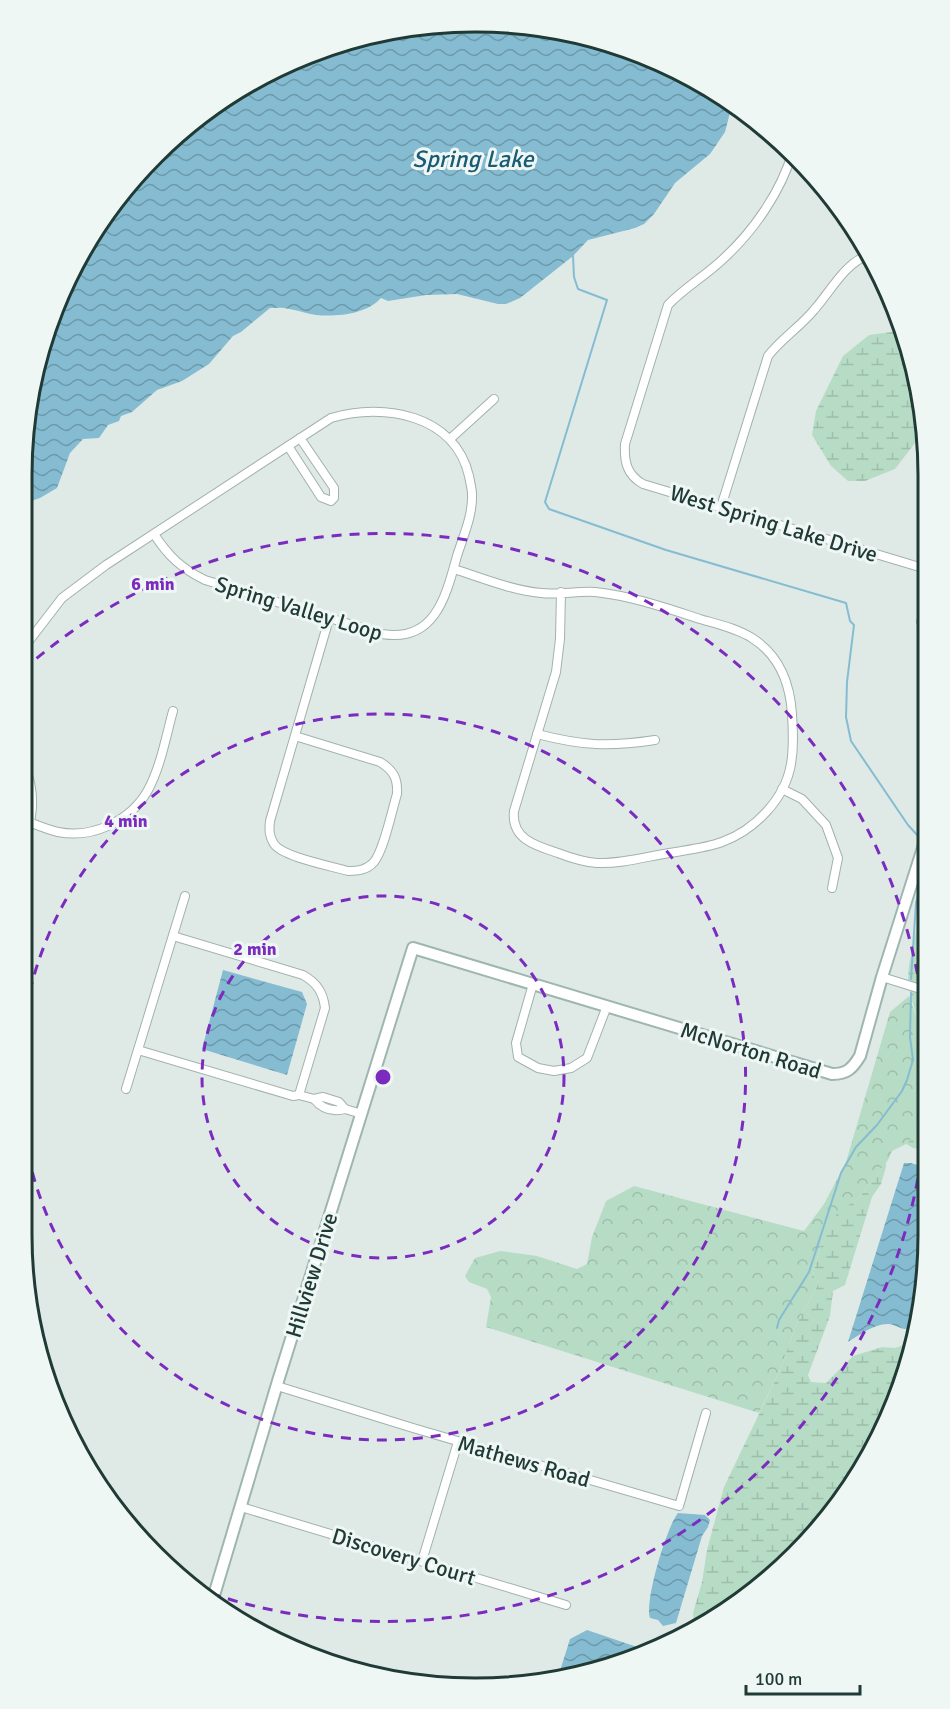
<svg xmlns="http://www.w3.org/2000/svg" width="950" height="1709" font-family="Signika,sans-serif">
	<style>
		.forest { fill: url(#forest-crowns) }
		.wetland { fill: url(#wetland-marsh) }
		.water { fill: url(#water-waves) }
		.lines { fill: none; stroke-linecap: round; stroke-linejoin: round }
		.stream { stroke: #85bcd1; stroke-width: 2 }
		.street-casing { stroke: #a2b2ae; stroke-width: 10 }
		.secondary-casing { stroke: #9eb6b0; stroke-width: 14 }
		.street { stroke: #fff; stroke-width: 8 }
		.secondary { stroke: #fff; stroke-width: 10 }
		.ring { fill: none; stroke: #7b2cbf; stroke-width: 3; stroke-dasharray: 10 8 }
		.labels { text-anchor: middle; stroke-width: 6; stroke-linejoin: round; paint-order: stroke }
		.street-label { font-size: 22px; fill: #203a36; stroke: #eff7f4 }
		.water-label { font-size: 24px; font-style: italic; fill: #1a5b76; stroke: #eff7f4 }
		.rim { fill: none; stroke: #203a36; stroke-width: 3 }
		.centre { fill: #7b2cbf; stroke: #eff7f4; stroke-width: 3 }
		.ring-label { font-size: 18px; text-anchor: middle; font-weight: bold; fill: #7b2cbf; stroke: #eff7f4; stroke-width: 6; stroke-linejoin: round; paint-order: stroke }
	</style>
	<defs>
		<pattern id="forest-crowns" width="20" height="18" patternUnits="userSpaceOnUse" patternTransform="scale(1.5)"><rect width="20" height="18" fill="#b7dcc5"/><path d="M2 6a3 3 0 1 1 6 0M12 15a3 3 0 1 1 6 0" fill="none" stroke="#9dbeaa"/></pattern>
		<pattern id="wetland-marsh" width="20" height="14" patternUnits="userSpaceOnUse" patternTransform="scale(1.5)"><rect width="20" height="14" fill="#b7dcc5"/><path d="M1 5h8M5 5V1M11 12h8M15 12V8" fill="none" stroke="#9dbeaa"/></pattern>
		<pattern id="water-waves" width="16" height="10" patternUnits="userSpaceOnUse" patternTransform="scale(1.5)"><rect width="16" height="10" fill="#85bcd1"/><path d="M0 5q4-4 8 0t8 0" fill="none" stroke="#6c9aaa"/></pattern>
	</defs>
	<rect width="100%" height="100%" fill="#dfeae7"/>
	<path class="forest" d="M909 996 927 1047 928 1111 917 1134 906 1144 892 1151 888 1160 860 1197 837 1214 820 1248 813 1275 819 1283 796 1325 780 1370 759 1413 486 1327 491 1297 487 1289 469 1282 465 1276 475 1258 500 1251 537 1256 577 1269 587 1264 592 1237 606 1201 634 1186 804 1231 824 1204 846 1162 890 1012Z"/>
	<g class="wetland">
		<path d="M899 331 906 335 925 415 918 439 895 469 865 481H848L831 466 812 435 816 411 843 356 869 335Z"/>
		<path d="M927 879V987L908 981 909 965Z"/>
		<path d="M909 989 927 995V1047L921 1034Z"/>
		<path d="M928 1111V1151L913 1148 906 1144 917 1134Z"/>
		<path d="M886 1162V1167L881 1184 872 1197 845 1285 833 1291 830 1316 808 1375 811 1382 826 1383 853 1356 882 1347 895 1348 912 1342 905 1380 868 1461 774 1576 694 1626 693 1613 702 1582 707 1550 724 1487 780 1370 796 1325 819 1283 813 1275 820 1248 837 1213 860 1197Z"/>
	</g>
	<g class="water">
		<path d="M446 22 535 25 621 45 702 82 732 105 725 132 710 154 675 183 654 214 644 224 635 228 588 240 573 256 520 298 506 304H498L457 294 426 295 388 301 381 298C367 314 337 317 316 315 307 314 298 310 289 309 283 307 276 308 270 308L241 332 233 336 209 364 182 381 157 390 132 412 121 416 119 421 108 425 99 438 83 439 70 453 57 488 40 498 22 504V446L45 329 82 248 134 175 199 115 275 68 358 36Z"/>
		<path d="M223 970 302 992 307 1004 287 1075 202 1049Z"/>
		<path d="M904 1163H911L928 1168C928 1203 933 1306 909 1329 901 1330 897 1325 889 1324 875 1323 859 1335 848 1342Z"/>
		<path d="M678 1513 705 1515 710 1520 708 1527 702 1536 676 1623 663 1626 658 1620 650 1618C644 1602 667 1526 678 1513Z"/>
		<path d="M587 1630 649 1651 651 1652 559 1674 570 1639Z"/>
	</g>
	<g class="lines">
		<g class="stream">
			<path d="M571 255 573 256 574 277 578 289 607 300 545 502 549 509 666 550 846 603 850 621 854 625 847 682 846 717 851 741 908 825 919 837"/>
			<path d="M911 979 916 903 927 862"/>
			<path d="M777 1328 779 1320 809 1272 841 1173 856 1147 877 1125 902 1091 907 1080 913 1060 910 1037 911 993"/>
		</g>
		<defs>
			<g id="street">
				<path d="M793 151C781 192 753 232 722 260 705 276 684 288 668 305L625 444C624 462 627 475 643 484L926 569"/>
				<path d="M450 439 494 399"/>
				<path d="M288 446 321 497 331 501 334 498V488L300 438"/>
				<path d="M721 507 768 356C781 339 800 327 814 310 831 291 844 264 868 255"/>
				<path d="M454 569C482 578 511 590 541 593 559 595 577 591 595 592 632 596 666 608 700 619 717 624 736 628 752 638 779 655 790 683 792 714 793 731 794 747 791 764 785 799 755 830 722 842 706 848 686 850 669 853 645 857 621 864 597 863 583 862 571 858 558 853 536 846 511 839 514 811L556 672 560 639 561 592"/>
				<path d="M921 622 926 606"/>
				<path d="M22 650 62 598 106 565 331 418C384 402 455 415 469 476 470 482 472 489 472 494 473 515 463 537 457 556 446 596 435 643 382 634L205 580C182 569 168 556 154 534"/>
				<path d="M537 734C584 746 608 747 655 740"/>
				<path d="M295 736 380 762C393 770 398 778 397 794 392 810 384 850 374 862 367 870 358 871 348 871 331 866 283 857 274 844 269 836 269 830 270 821L329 619"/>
				<path d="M782 789 802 799 826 825 838 858 832 888"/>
				<path d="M31 823C40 826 49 830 58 832 92 839 131 821 148 790 161 766 166 736 173 711"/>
				<path d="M21 855C33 818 38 795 22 758"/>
				<path d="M173 936 303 975C317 983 323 992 325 1008L299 1095 314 1099 323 1097 339 1102 345 1109 362 1114"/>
				<path d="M882 977 927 991"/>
				<path d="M533 984 516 1043 518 1057 538 1068 554 1071 571 1068 587 1058 607 1006"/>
				<path d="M21 985 25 988"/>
				<path d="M138 1050 293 1096 299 1095"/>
				<path d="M126 1089 185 896"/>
				<path d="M314 1099C322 1109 333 1112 345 1109"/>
				<path d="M277 1386 413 1428 679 1506 706 1413"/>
				<path d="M241 1507 566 1605"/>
				<path d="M422 1561 458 1442"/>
			</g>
			<path id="secondary" d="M212 1602 278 1381 413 948 832 1074C847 1074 852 1069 860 1056L882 977 927 835"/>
		</defs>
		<use href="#street" class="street-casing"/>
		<use href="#secondary" class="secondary-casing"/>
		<use href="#street" class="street"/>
		<use href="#secondary" class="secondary"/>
	</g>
	<g class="ring">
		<circle cx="383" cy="1077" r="181"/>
		<path d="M21 1045A363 363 0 1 1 21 1109"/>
		<path d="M23 670A544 544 0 1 1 201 1590"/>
	</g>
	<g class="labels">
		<g class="street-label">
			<text transform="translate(774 523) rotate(17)" y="8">West Spring Lake Drive</text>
			<text transform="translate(299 608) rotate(17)" y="8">Spring Valley Loop</text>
			<text transform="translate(751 1050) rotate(17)" y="8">McNorton Road</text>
			<text transform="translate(311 1275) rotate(-73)" y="8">Hillview Drive</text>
			<text transform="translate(524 1461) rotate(16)" y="8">Mathews Road</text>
			<text transform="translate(404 1556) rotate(17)" y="8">Discovery Court</text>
		</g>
		<g class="water-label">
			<text x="473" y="167">Spring Lake</text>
		</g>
	</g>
	<path d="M0 0H950V1709H0ZM475 32H475A443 443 0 0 1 918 475V1235A443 443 0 0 1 475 1678H475A443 443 0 0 1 32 1235V475A443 443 0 0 1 475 32Z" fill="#eff7f4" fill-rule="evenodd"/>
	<path class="rim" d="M475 32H475A443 443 0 0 1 918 475V1235A443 443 0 0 1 475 1678H475A443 443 0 0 1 32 1235V475A443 443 0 0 1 475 32Z"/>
	<circle cx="383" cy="1077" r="9" class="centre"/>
	<g class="ring-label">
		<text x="153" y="590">6 min</text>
		<text x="126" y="827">4 min</text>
		<text x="255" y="955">2 min</text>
	</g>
	<path d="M746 1685v9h114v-9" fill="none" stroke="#203a36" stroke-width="3"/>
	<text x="755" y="1685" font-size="18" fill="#203a36" stroke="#eff7f4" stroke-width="4.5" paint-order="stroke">100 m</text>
</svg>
